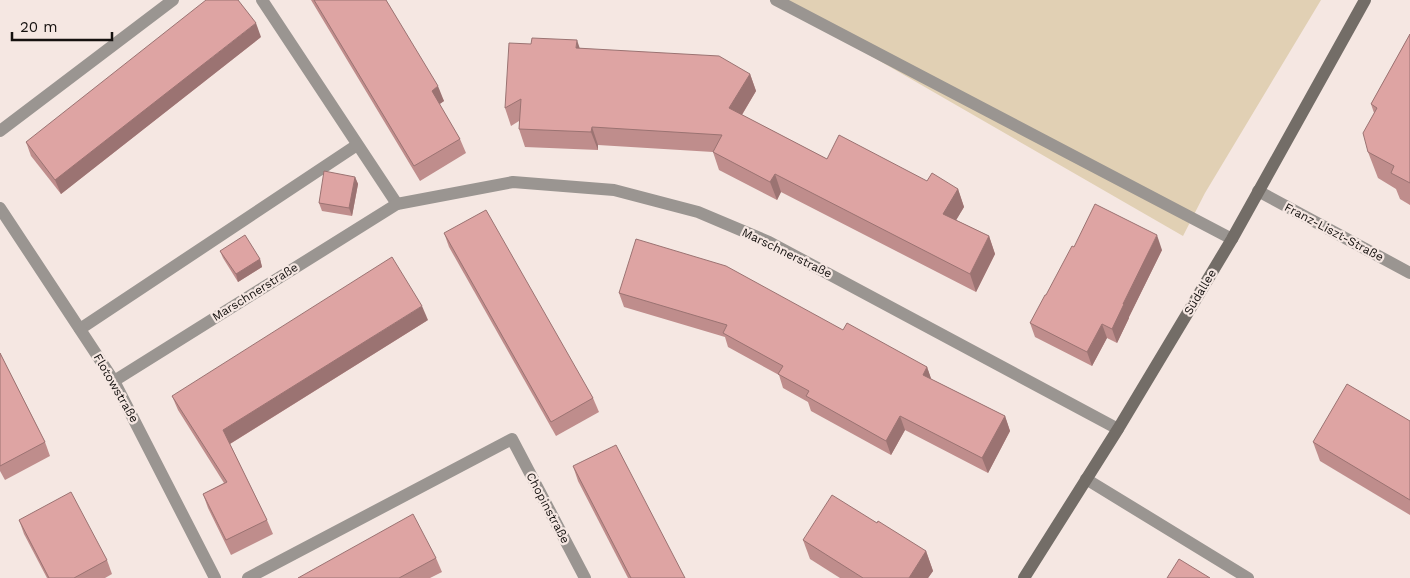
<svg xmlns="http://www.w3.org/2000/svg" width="1410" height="578" font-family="'Work Sans',sans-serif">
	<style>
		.garden { fill: #e1d0b4 }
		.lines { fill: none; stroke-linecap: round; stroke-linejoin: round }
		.lane { stroke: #9a9591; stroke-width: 12 }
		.street { stroke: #9a9591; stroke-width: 12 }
		.secondary { stroke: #736d67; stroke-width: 12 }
		.wall { fill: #bf8d8c }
		.shaded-wall { fill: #9b7372 }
		.building { fill: #dea4a3; stroke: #9b7372 }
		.labels { text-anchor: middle; stroke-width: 4.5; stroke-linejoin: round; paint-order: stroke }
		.street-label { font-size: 12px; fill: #15110f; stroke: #f5e7e2 }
	</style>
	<rect width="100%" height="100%" fill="#f5e7e2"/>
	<path class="garden" d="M774 0H1321L1205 193 1183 236Z"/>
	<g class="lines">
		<g class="lane">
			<path d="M776 0 1232 239"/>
			<path d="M80 329 357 145"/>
			<path d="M1086 479 1248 578"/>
		</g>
		<g class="street">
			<path d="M262 0 397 204"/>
			<path d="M0 131 173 0"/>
			<path d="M1258 191 1410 273"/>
			<path d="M0 208 114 381 215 578"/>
			<path d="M114 381 397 204 513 182 614 190 698 212 769 242 1118 429"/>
			<path d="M248 578 512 439 585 578"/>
		</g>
		<path class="secondary" d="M1024 578 1118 429 1232 239 1365 0"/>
	</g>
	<g class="wall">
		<path d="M311 0H386L444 101 439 104 460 139 466 153 420 181Z"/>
		<path d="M1410 34V205L1400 199 1396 189 1378 178 1368 152 1374 113 1371 104Z"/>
		<path d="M261 37 61 194 31 156 26 142Z"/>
		<path d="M580 48 750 74 756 91 742 115 827 159 958 189 964 207 956 220 989 236 995 254 976 292 781 192 777 200 719 170 713 152 598 145V150L525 147 519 129V121L511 126 505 108Z"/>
		<path d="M355 177 358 184 352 216 322 211 319 203Z"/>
		<path d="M444 233 593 398 599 412 556 436 449 247Z"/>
		<path d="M1074 247 1162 250 1129 317V318L1117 343 1107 338 1092 366 1035 337 1030 323Z"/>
		<path d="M220 251 260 259 262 267 238 282 223 258Z"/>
		<path d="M619 293 843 330 927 367 931 379 1005 416 1010 431 988 473 905 430 891 455 811 411 808 402 783 388 779 375 728 347 725 337 624 307Z"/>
		<path d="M428 320 230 444 267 520 273 534 231 555 208 508 203 494 224 483 178 410 172 396Z"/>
		<path d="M0 353 45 442 50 456 5 480 0 471Z"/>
		<path d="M1410 421V515L1320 461 1313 442Z"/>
		<path d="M573 466 685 578H628L578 481Z"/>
		<path d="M19 520 107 560 112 574 105 578H47L24 534Z"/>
		<path d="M803 540 926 551 933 571 928 578H840L810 559Z"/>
		<path d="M436 558 442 572 430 578H298Z"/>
	</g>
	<g class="shaded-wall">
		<path d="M256 23 261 37 61 194 55 180Z"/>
		<path d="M577 40 583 58 576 48Z"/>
		<path d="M750 74 756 91 735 126 729 108Z"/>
		<path d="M438 86 444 101 437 106 432 91Z"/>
		<path d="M592 127 598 145V150L591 132Z"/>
		<path d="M775 174 781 192 777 200 770 182Z"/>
		<path d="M355 177 358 184 352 216 349 208Z"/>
		<path d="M958 189 964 207 949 232 943 214Z"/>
		<path d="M1157 235 1162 250 1129 317V318L1117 343 1112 329 1123 304Z"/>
		<path d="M989 236 995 254 976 292 970 274Z"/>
		<path d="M260 259 262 267 238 282 236 274Z"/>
		<path d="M422 306 428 320 228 445 223 430Z"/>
		<path d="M1102 324 1107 338 1092 366 1087 352Z"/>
		<path d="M927 367 932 381 923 375Z"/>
		<path d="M900 416 905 430 891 455 886 441Z"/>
		<path d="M1005 416 1010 431 988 473 982 458Z"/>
		<path d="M926 551 933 571 928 578H909Z"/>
	</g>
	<g class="building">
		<path d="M206 0H238L256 23 55 180 26 142Z"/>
		<path d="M314 0H386L438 86 432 91 460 139 414 166Z"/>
		<path d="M1410 34V183L1391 173 1394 166 1368 152 1363 133 1377 108 1371 104Z"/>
		<path d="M532 38 577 40 576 48 719 56 750 74 729 108 827 159 839 135 927 181 932 173 958 189 943 214 989 236 970 274 775 174 770 182 713 152 722 135 592 127 591 132 519 129 521 99 505 108 509 43 531 44Z"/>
		<path d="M324 171 355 177 349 208 319 203Z"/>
		<path d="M1095 204 1157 235 1123 304H1124L1112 329 1102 324 1087 352 1030 323 1045 295H1046L1072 246 1074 247Z"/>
		<path d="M486 210 593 398 551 422 444 233Z"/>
		<path d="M245 235 260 259 236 274 220 251Z"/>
		<path d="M636 239 726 266 843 330 847 323 927 367 923 375 1005 416 982 458 900 416 886 441 806 396 809 391 778 374 783 366 723 333 727 325 619 293Z"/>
		<path d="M392 257 422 306 223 430 267 520 226 540 203 494 227 482 172 396Z"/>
		<path d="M0 353 45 442 0 466Z"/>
		<path d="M1347 384 1410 421V500L1313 442Z"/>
		<path d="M616 445 685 578H631L573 466Z"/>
		<path d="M71 492 107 560 74 578H49L19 520Z"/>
		<path d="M832 495 877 523 878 521 926 551 909 578H863L803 540Z"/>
		<path d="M413 514 436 558 399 578H298Z"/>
		<path d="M1179 559 1210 578H1167Z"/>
	</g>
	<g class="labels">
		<g class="street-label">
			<text transform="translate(1334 232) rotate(28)" y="4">Franz-Liszt-Straße</text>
			<text transform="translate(787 253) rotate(26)" y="4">Marschnerstraße</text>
			<text transform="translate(255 292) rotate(-32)" y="4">Marschnerstraße</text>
			<text transform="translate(1200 292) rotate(-59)" y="4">Südallee</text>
			<text transform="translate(116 388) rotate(60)" y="4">Flotowstraße</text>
			<text transform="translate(548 508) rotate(62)" y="4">Chopinstraße</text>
		</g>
	</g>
	<path d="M12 32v8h100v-8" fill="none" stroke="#15110f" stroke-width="2.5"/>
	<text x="20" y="32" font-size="15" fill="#15110f" stroke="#f5e7e2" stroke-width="4" paint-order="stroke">20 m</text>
</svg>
